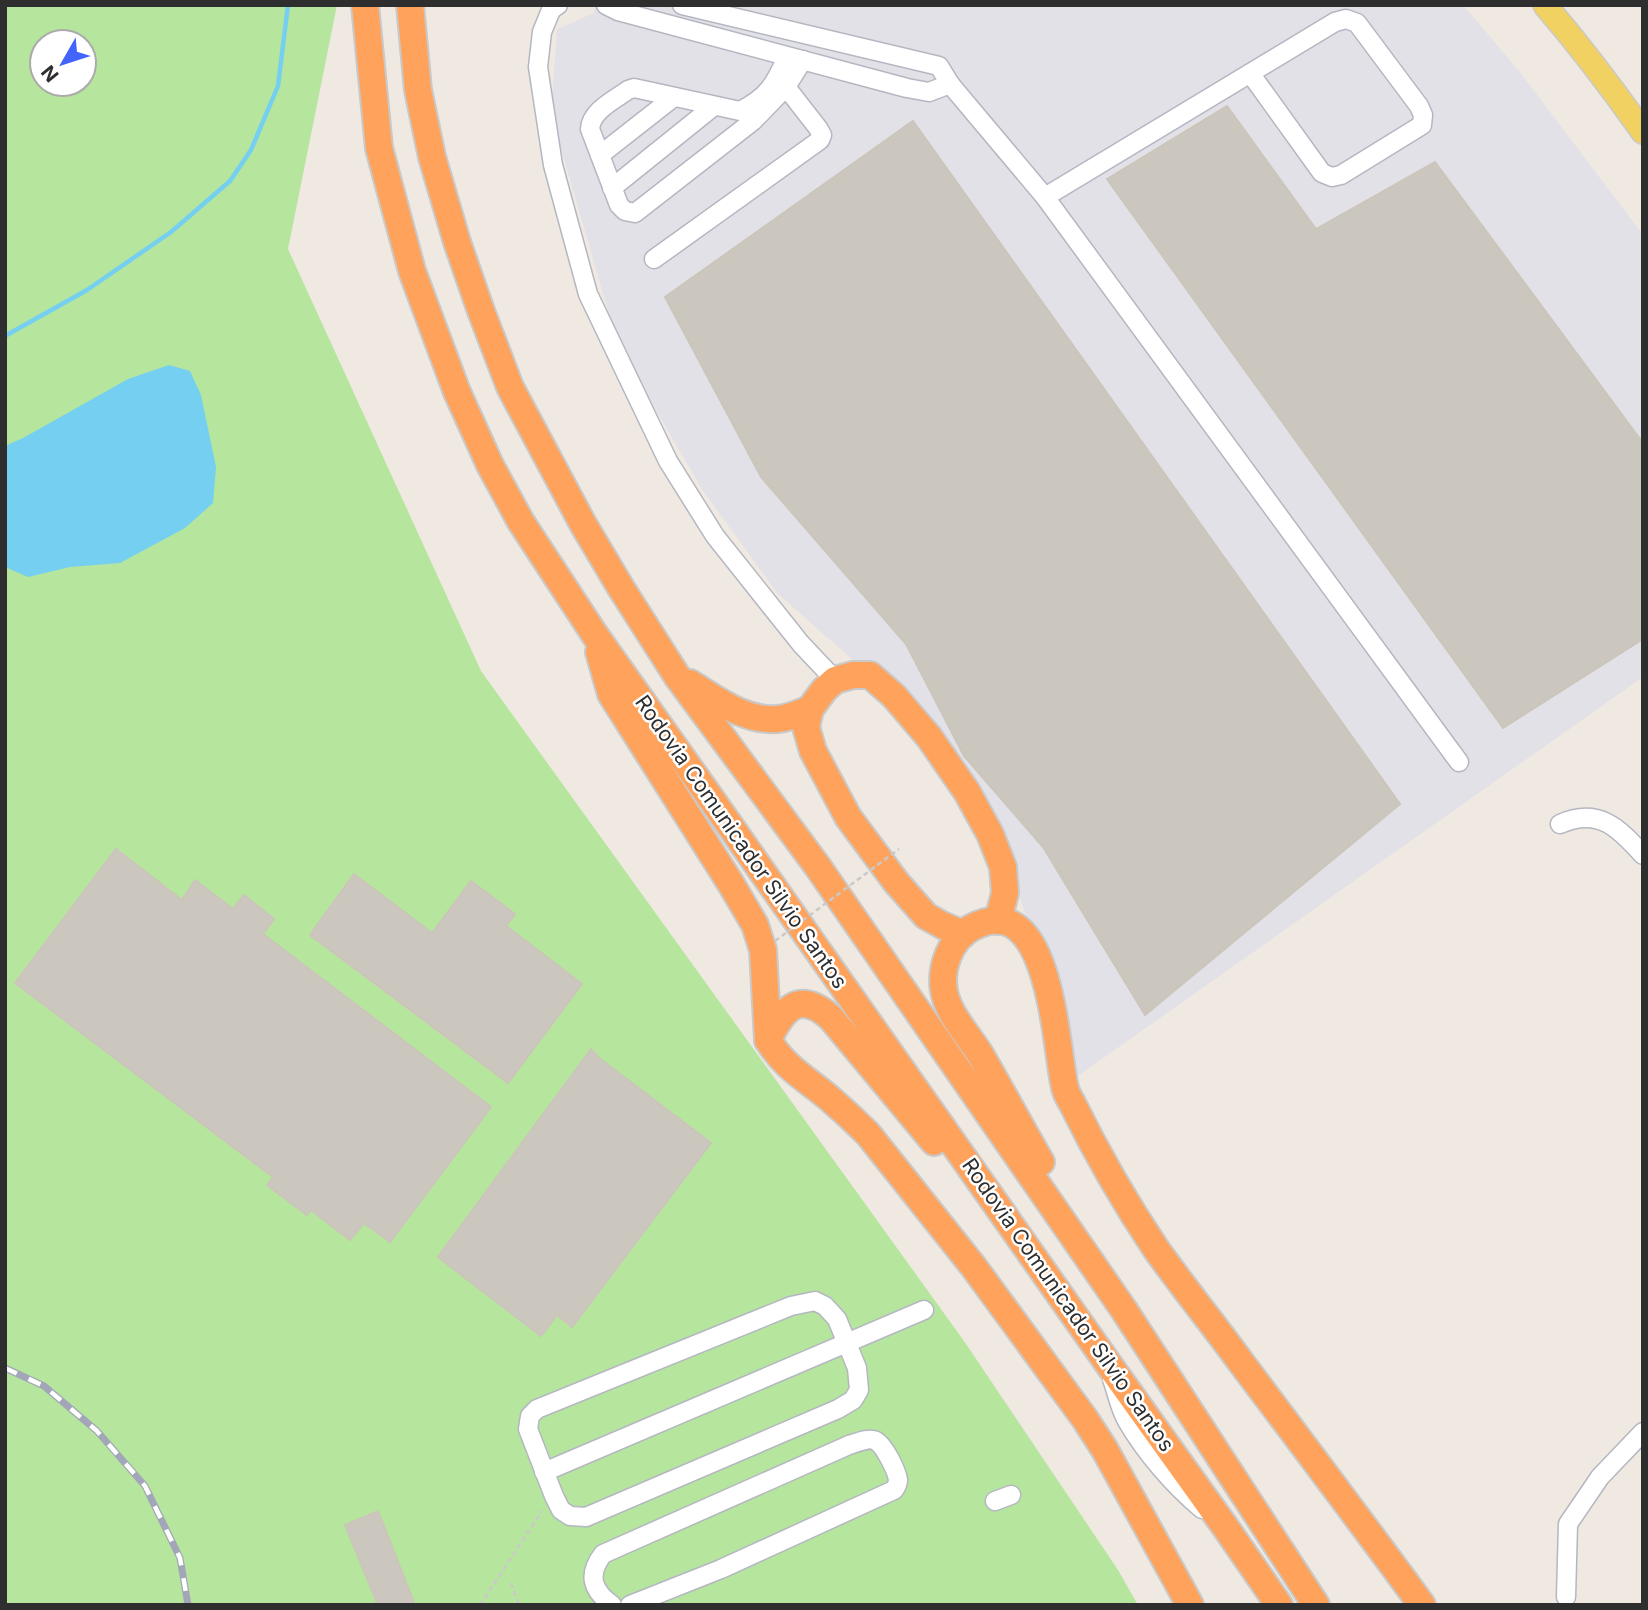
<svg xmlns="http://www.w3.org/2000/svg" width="1648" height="1610" font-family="Inter,sans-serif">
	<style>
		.industrial { fill: #e3e1e8 }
		.green { fill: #b6e59e; fill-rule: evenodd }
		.water { fill: #75cff0 }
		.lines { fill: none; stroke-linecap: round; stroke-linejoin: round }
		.stream { stroke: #75cff0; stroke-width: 4.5 }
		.building { fill: #cbc7bf; stroke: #cbc5ba; stroke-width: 2 }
		.minor-casing { stroke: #b4b7c1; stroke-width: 21 }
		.major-casing { stroke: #c9c9c9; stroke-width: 26 }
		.highway-casing { stroke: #c9c9c9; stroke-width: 30 }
		.path { stroke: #c9c9c9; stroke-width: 2.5; stroke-dasharray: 5 3.5; stroke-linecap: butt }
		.minor { stroke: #fff; stroke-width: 18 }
		.major { stroke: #f2d163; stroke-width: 23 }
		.highway { stroke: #ffa35c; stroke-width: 26 }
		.rail-casing { stroke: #a3a6b8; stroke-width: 7 }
		.rail { stroke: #fff; stroke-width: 4.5; stroke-dasharray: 13; stroke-linecap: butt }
		.path-bridge { stroke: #c9c9c9; stroke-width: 2.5; stroke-dasharray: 5 3.5; stroke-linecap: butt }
		.labels { text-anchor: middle; stroke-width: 5; stroke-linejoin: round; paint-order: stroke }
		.street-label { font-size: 21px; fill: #2e2e2e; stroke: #fff }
	</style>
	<rect width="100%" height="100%" fill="#efe9e1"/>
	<path class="industrial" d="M595 5H1463L1519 71 1643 235V677L1075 1078 1049 982 997 832 871 676 778 594 703 491 618 345 551 114 557 29 594 13Z"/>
	<path class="green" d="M5 5H337L288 249 481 671 964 1341 1118 1570 1138 1605H5ZM42 42H84V84H42Z"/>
	<path class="water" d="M169 365 190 371 201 395 216 467 213 503 185 528 120 563 70 567 28 577 5 567V446L23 438 128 379Z"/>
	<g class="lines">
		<path class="stream" d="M5 336 87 290 171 232 230 181 251 150 278 86 288 5"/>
	</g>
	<g class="building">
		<path d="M1227 106 1316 229 1435 162 1643 443V639L1503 728 1107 179Z"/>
		<path d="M913 121 1400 804 1145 1015 1043 847 964 756 906 644 761 477 665 297Z"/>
		<path d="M116 849 182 900 195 880 233 909 244 895 274 919 263 934 491 1107 390 1242 364 1223 350 1240 311 1210 307 1215 267 1185 273 1177 15 983Z"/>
		<path d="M354 874 432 933 471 881 515 914 506 926 582 984 508 1083 310 935Z"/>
		<path d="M591 1049 599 1058 711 1143 572 1327 557 1315 541 1336 438 1257Z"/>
		<path d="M378 1511 415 1605H378L345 1525Z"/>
	</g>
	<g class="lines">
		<defs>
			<g id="minor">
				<path d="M558 5 551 10 542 32 538 67 553 165 588 294 668 461 715 536 801 644 835 680"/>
				<path d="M606 5 618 11 907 88 929 92 950 84 939 66 682 5"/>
				<path d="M787 57C775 84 768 97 740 111L634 88 628 90C614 100 591 111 590 129L619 205 625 211 635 213 753 121 786 87 803 60"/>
				<path d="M950 84 1045 197 1459 762"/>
				<path d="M600 155 674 97"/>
				<path d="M612 188 714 106"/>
				<path d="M1045 197 1335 22 1346 19 1357 23 1419 106 1423 115 1422 125 1341 175 1332 177 1322 173 1250 73"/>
				<path d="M654 259 820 140 822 135 818 128 786 87"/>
				<path d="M1560 824C1598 807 1618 827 1643 855"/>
				<path d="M815 1301 825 1306 837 1319 857 1368 859 1390 853 1400 838 1409 586 1517 570 1516 561 1510 554 1496 528 1429 530 1416 537 1409 791 1306Z"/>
				<path d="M1112 1379C1117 1393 1120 1409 1127 1421 1145 1452 1174 1486 1202 1509"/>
				<path d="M544 1472 924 1310"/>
				<path d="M995 1501 1011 1495"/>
				<path d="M1566 1597 1568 1524 1600 1477 1643 1432"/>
				<path d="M612 1605C592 1590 587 1575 603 1554L849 1445C856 1443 870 1437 876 1441 884 1445 897 1471 898 1480 898 1484 897 1486 894 1490L721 1569 630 1605"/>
			</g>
			<path id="major" d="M1545 5C1580 46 1612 88 1643 132"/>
			<g id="highway">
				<path d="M365 5 379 148 412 271 457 392 490 465 521 522 595 635 707 793 1107 1362 1226 1528 1279 1605"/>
				<path d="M410 5 418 90 432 157 457 242 481 311 510 387 583 524 621 588 677 676 818 867 1124 1310 1316 1605"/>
				<path d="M599 652 611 694 731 884 755 925 763 950 768 1040C784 1067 805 1078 828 1097 842 1109 855 1121 868 1134L973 1266 1085 1419 1105 1450 1190 1605"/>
				<path d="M690 683C716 699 745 722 778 719 789 718 800 713 810 709"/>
				<path d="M963 934 942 925 926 916 896 882 848 817 813 751 806 727 810 709 824 690 835 680 853 675H870L894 696 929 737 967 792 990 834 1003 867 1005 893 998 921"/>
				<path d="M768 1040C783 1009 799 989 831 1018L934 1142"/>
				<path d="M1041 1162C1020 1126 1001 1090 980 1054 968 1035 948 1014 944 991 940 968 950 940 971 928 1051 884 1055 1045 1065 1088 1066 1093 1069 1098 1072 1103 1096 1152 1126 1204 1156 1249 1183 1287 1213 1324 1240 1361 1301 1442 1362 1523 1422 1605"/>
			</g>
		</defs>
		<use href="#minor" class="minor-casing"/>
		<use href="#major" class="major-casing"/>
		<use href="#highway" class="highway-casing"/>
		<g class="path">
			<path d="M511 1583 519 1605"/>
			<path d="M480 1605 542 1511"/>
		</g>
		<use href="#minor" class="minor"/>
		<use href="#major" class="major"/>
		<use href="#highway" class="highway"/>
		<defs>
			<path id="rail" d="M5 1368 44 1386 97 1431 145 1486 180 1558 188 1605"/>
		</defs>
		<use href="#rail" class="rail-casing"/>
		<use href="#rail" class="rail"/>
		<path class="path-bridge" d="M775 941 899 849"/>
	</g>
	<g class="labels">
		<g class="street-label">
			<text transform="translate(741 842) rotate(55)" y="7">Rodovia Comunicador Silvio Santos</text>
			<text transform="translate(1068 1305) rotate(55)" y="7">Rodovia Comunicador Silvio Santos</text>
		</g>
	</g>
	<rect width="1648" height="1610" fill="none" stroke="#2e2e2e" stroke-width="14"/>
	<g transform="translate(63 63) rotate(231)"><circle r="33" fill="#ffffff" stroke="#ababab" stroke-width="2"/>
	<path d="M0-5L12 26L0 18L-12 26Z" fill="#4264fb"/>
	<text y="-10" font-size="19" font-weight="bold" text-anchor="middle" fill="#2e2e2e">N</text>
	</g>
</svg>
